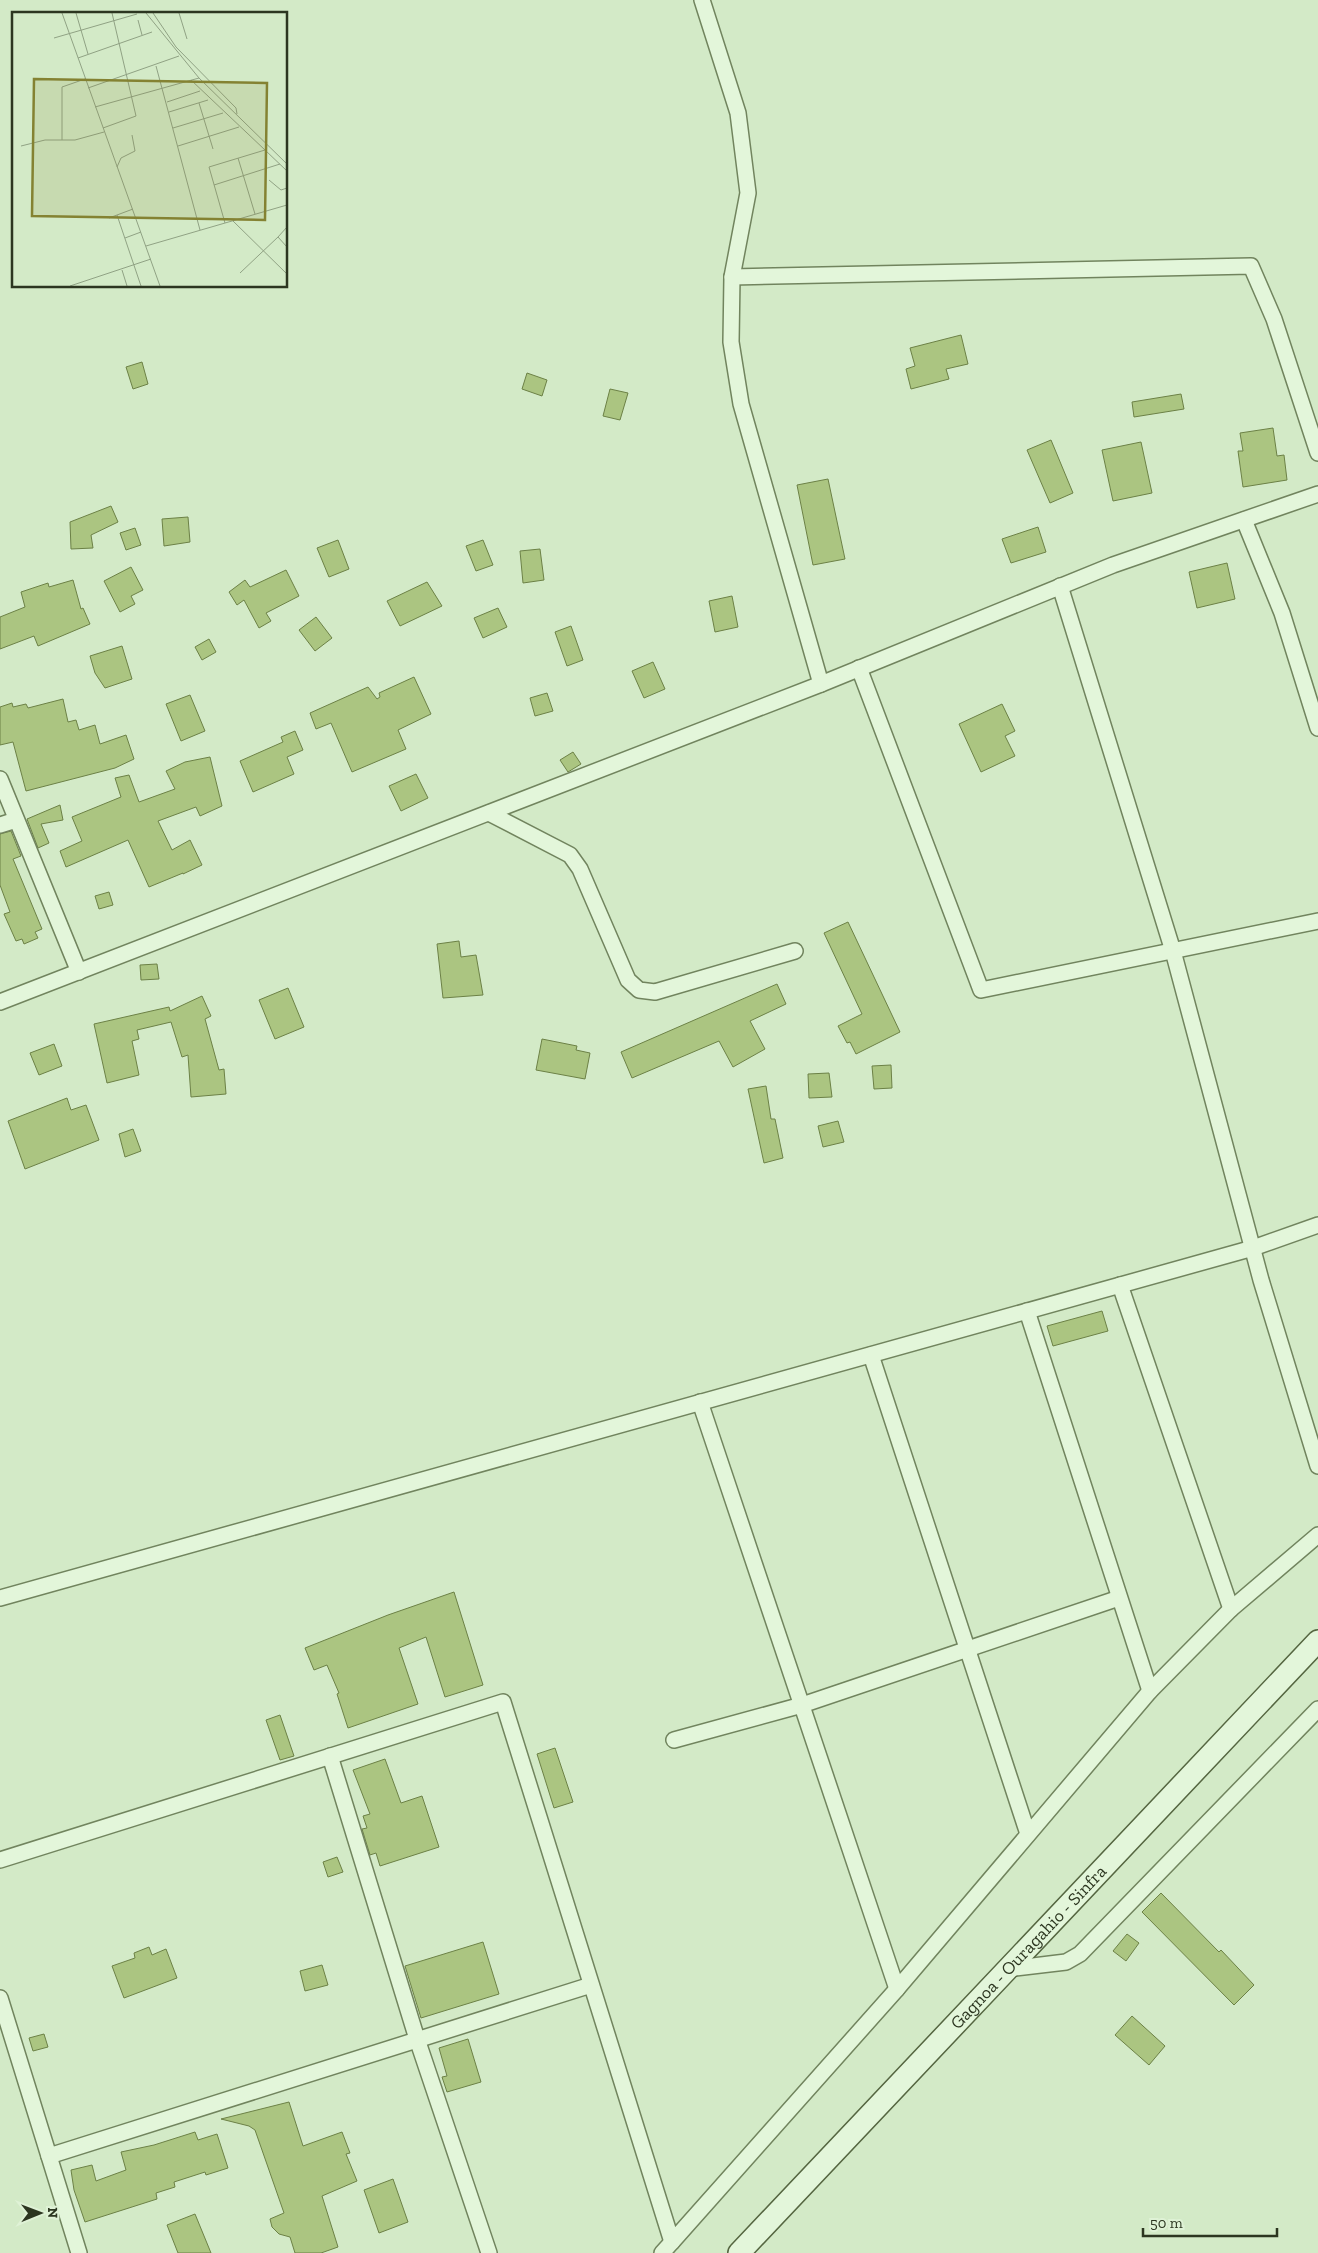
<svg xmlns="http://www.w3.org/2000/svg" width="1318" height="2253" font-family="'Zilla Slab',serif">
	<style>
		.building { fill: #abc581; stroke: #6c8146 }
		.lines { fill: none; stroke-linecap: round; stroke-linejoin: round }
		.street-casing { stroke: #71845e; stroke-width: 18 }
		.secondary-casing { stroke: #556641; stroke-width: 24 }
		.street { stroke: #e3f6da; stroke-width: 15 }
		.secondary { stroke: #e3f6da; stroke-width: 21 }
		.labels { text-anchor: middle; stroke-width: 4.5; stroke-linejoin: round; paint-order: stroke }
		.street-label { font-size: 18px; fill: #2c3620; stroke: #dff2d6 }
		.inset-road { fill: none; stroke: #90a284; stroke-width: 1 }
		.view { fill: #848232; fill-opacity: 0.15; stroke: #848232; stroke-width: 2.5 }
		.inset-edge { fill: none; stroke: #2c3620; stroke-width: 2.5 }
	</style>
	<rect width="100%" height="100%" fill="#d3eac7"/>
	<g class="building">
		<path d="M961 335 968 364 946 369 949 379 911 389 906 369 915 366 910 348Z"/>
		<path d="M142 362 148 384 133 389 126 367Z"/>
		<path d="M527 373 547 380 542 396 522 389Z"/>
		<path d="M610 389 628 393 620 420 603 416Z"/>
		<path d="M1181 394 1184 409 1134 417 1132 402Z"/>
		<path d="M1273 428 1277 456 1284 455 1287 480 1243 487 1238 451H1243L1240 433Z"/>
		<path d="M1051 440 1073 493 1050 503 1027 450Z"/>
		<path d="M1141 442 1152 493 1113 501 1102 450Z"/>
		<path d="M828 479 845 559 813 565 797 485Z"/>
		<path d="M111 506 118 522 91 535 93 548 71 549 70 522Z"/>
		<path d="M188 517 190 542 164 546 162 519Z"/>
		<path d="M1038 527 1046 552 1011 563 1002 539Z"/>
		<path d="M135 528 141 545 126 550 120 533Z"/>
		<path d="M338 540 349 569 329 577 317 548Z"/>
		<path d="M483 540 493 565 476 571 466 546Z"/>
		<path d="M540 549 544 580 523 583 520 551Z"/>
		<path d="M1227 563 1235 599 1197 608 1189 572Z"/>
		<path d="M131 567 143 590 131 596 135 604 120 612 104 581Z"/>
		<path d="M286 570 299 596 266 613 271 621 259 628 244 600 237 605 229 592 245 580 250 587Z"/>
		<path d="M73 580 81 609 83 608 90 624 38 646 34 636 0 649V617L25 607 21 592 48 583 49 587Z"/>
		<path d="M427 582 442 606 400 626 387 601Z"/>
		<path d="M732 596 738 627 715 632 709 601Z"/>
		<path d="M498 608 507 627 483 638 474 618Z"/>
		<path d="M316 617 332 638 315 651 299 630Z"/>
		<path d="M571 626 583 660 567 666 555 632Z"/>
		<path d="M209 639 216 652 202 660 195 647Z"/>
		<path d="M122 646 132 679 105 688 95 673 90 656Z"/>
		<path d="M653 662 665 689 644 698 632 671Z"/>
		<path d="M414 677 431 714 398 730 406 749 352 772 331 723 316 729 310 713 368 687 377 699 380 697 379 693Z"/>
		<path d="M547 693 553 711 535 716 530 698Z"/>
		<path d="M190 695 205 731 181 741 166 704Z"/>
		<path d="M63 699 68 722 76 720 79 730 95 725 100 744 126 735 134 759 115 768 26 791 13 742 0 745V707L12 703 13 707 26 704 28 708Z"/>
		<path d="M1002 704 1015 731 1005 736 1015 756 981 772 959 724Z"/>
		<path d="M295 731 303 750 287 757 294 774 253 792 240 761 283 742 281 737Z"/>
		<path d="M573 752 581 764 568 772 560 760Z"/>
		<path d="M210 757 222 806 200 816 196 807 158 821 172 850 190 840 202 865 183 874V873L149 887 128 840 66 867 60 851 82 841 72 817 121 797 115 778 129 775 139 802 175 789 166 771 185 762Z"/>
		<path d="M416 774 428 798 401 811 389 786Z"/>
		<path d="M60 805 63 820 41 824 49 843 38 848 27 819Z"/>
		<path d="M11 831 21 856 13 859 42 929 35 932 38 938 24 944 22 939 16 941 4 914 10 912 0 885V834Z"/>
		<path d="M109 892 113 905 99 909 95 896Z"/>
		<path d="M848 922 900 1032 856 1054 850 1042 847 1043 838 1026 862 1014 824 933Z"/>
		<path d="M459 941 461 957 476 955 483 995 443 998 437 944Z"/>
		<path d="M157 964 159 979 141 980 140 965Z"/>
		<path d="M777 984 786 1004 750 1021 765 1049 733 1067 719 1041 632 1078 621 1052Z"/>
		<path d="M288 988 304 1027 275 1039 259 1000Z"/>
		<path d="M202 996 211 1016 205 1019 219 1070 224 1069 226 1094 191 1097 188 1055 182 1057 171 1022 137 1030 139 1039 132 1041 139 1075 107 1083 94 1024 169 1007 170 1011Z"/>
		<path d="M542 1039 577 1046 576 1050 590 1053 585 1079 536 1070Z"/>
		<path d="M54 1044 62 1066 39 1075 30 1053Z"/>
		<path d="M891 1065 892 1088 874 1089 872 1066Z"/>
		<path d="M829 1073 832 1097 809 1098 808 1074Z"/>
		<path d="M766 1086 771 1119H775L783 1158 764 1163 748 1089Z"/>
		<path d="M67 1098 71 1110 86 1105 99 1140 25 1169 8 1121Z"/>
		<path d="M838 1121 844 1142 823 1147 818 1126Z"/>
		<path d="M133 1129 141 1151 125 1157 119 1134Z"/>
		<path d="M1102 1311 1108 1331 1053 1346 1047 1326Z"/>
		<path d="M454 1592 483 1685 445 1697 426 1637 399 1648 418 1704 348 1728 337 1694 339 1693 327 1665 314 1670 305 1648 388 1615Z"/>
		<path d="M280 1715 294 1756 280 1760 266 1720Z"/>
		<path d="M555 1748 573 1802 554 1808 537 1754Z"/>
		<path d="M385 1759 401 1803 422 1796 439 1847 380 1866 376 1853 370 1855 362 1829 367 1828 363 1816 370 1814 353 1770Z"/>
		<path d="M337 1857 343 1872 328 1877 323 1862Z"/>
		<path d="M1161 1893 1219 1952 1221 1950 1254 1985 1234 2005 1142 1912Z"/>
		<path d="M1127 1934 1139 1943 1126 1961 1113 1951Z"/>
		<path d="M483 1942 499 1994 421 2018 405 1966Z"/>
		<path d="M149 1947 152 1955 166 1949 177 1978 124 1998 112 1966 135 1958 134 1953Z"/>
		<path d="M322 1965 328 1985 305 1991 300 1971Z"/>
		<path d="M1132 2016 1165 2046 1149 2065 1115 2035Z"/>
		<path d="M44 2034 48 2047 33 2051 29 2038Z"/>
		<path d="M468 2039 481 2082 447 2092 442 2077 447 2076 439 2048Z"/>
		<path d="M289 2102 303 2146 342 2132 350 2153 346 2154 357 2181 322 2196 338 2247 321 2253H295L290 2237 279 2234 272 2227 270 2219 284 2213 255 2130 249 2126 221 2119Z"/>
		<path d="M195 2132 198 2140 217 2134 228 2168 206 2175 205 2172 174 2182 175 2187 156 2193 157 2199 85 2222 74 2190 71 2170 92 2165 96 2181 126 2170 121 2152 154 2145Z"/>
		<path d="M393 2179 408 2222 379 2233 364 2190Z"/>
		<path d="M195 2214 211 2253H178L167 2225Z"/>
	</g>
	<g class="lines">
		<defs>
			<g id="street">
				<path d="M702 0 738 113 748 193 732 277 731 342 741 404 821 684"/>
				<path d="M732 277 1251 266 1274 319 1318 453"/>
				<path d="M1244 520 1282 613 1318 728"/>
				<path d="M1060 586 1173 951 1261 1280 1318 1466"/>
				<path d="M859 668 981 990 1318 921"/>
				<path d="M0 779 79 972"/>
				<path d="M489 813 570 855 580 869 628 980 639 990 655 992 795 951"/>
				<path d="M0 825 16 820"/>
				<path d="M0 1002 821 684 1113 565 1318 494"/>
				<path d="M1120 1285 1231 1609"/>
				<path d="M1027 1311 1150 1691"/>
				<path d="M871 1355 1028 1834"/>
				<path d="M700 1402 897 1989"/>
				<path d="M0 1598 1253 1248 1318 1225"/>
				<path d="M674 1740 802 1705 1119 1598"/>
				<path d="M330 1756 417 2039 489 2253"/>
				<path d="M0 1860 503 1702 672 2242 897 1989 1150 1691 1231 1609 1318 1535"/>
				<path d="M1008 1969 1066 1962 1080 1954 1318 1709"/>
				<path d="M0 1998 79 2253"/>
				<path d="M49 2156 591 1985"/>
				<path d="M662 2253 672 2242"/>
			</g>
			<g id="secondary">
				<path id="s1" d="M739 2253 1318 1641"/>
			</g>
		</defs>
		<use href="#street" class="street-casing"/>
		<use href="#secondary" class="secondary-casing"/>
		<use href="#street" class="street"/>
		<use href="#secondary" class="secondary"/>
	</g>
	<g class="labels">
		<g class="street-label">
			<text dy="6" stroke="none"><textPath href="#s1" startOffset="421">Gagnoa - Ouragahio - Sinfra</textPath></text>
		</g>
	</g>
	<g transform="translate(12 12)">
		<rect width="275" height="275" fill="#d3eac7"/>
		<path class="inset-road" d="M50 1 148 274M64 1 76 42M134 1 187 66 275 152M141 1 164 35 224 96 225 102M167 1 175 27M126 8 130 23M42 26 125 2M66 46 140 20M144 54 188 218M179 68 253 138 197 155 213 211M76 76 167 44M155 90 188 79M187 91 201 137M83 95 187 66M157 100 196 88M91 116 124 104 100 1M161 116 211 101M50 128V75L73 67M9 134 33 128H63L92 120M166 134 227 115M253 138 275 159M226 146 243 202M105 155 109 146 123 139 120 123M257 168 269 178 275 176M202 173 268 152M105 203 129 274M97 206 121 197M221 209 275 262M275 215 266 225 275 235M113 226 129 220M134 234 275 193M110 258 115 274M228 261 266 225M58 274 139 247"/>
		<path class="view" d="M22 67 255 71 253 208 20 204Z"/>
		<rect width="275" height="275" class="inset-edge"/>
	</g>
	<g transform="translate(40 2213) rotate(89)" stroke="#dff2d6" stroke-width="4" paint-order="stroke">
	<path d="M0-4L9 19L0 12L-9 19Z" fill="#2c3620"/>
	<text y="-8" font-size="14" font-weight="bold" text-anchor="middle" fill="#2c3620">N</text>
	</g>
	<path d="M1143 2228v8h134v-8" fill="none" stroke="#2c3620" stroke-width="2.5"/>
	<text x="1150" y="2228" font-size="15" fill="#2c3620" stroke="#dff2d6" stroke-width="4" paint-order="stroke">50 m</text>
</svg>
